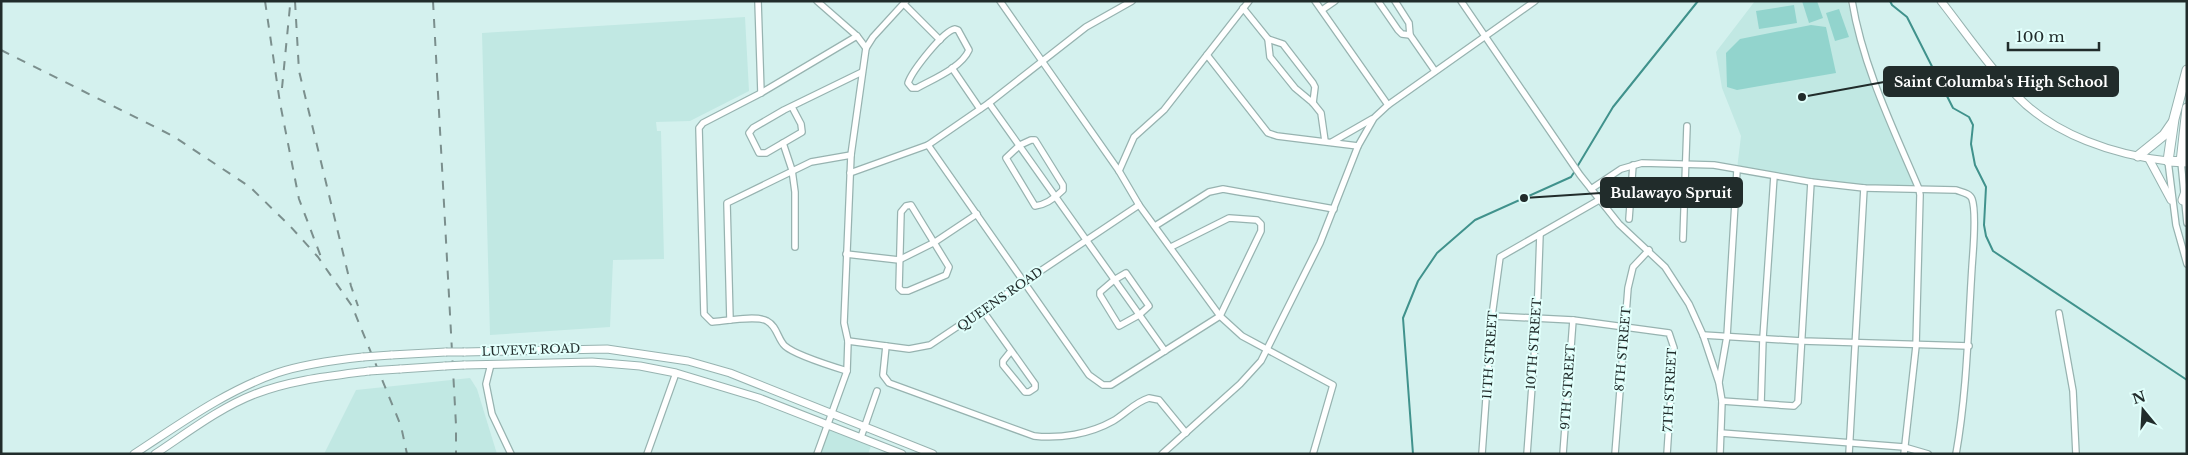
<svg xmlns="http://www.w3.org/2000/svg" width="2188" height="455" font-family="'Libre Baskerville',serif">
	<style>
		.built { fill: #c1e8e3 }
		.green { fill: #92d4cd }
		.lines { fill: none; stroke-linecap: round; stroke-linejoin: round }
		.stream { stroke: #40928c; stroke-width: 2 }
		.minor-casing { stroke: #97b3b0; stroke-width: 8 }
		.tertiary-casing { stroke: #97b3b0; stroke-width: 9 }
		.trunk-casing { stroke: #97b3b0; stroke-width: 11 }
		.minor { stroke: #fff; stroke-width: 5.5 }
		.tertiary { stroke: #fff; stroke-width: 7 }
		.trunk { stroke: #fff; stroke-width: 9 }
		.rail { stroke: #7b8f8d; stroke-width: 2; stroke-dasharray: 9 9; stroke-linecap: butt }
		.tertiary-bridge-casing { stroke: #97b3b0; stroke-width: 9; stroke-linecap: butt }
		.tertiary-bridge { stroke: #fff; stroke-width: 7 }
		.labels { text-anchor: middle; stroke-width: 4; stroke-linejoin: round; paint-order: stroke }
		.street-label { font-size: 12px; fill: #212c2b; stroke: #e1fffb }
		.leader { fill: none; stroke: #212c2b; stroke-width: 2 }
		.callout-dot { fill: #212c2b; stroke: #e1fffb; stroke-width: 2 }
		.callout { fill: #212c2b; stroke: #212c2b; stroke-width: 2 }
		.callout-label { font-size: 14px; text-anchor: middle; font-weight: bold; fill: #fff }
	</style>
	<rect width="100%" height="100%" fill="#d4f1ee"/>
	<g class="built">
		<path d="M1755 1H1847L1860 43 1916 187 1864 186 1810 181 1737 169 1741 136 1722 88 1716 52Z"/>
		<path d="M745 17 749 91 690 121 656 122 657 131H661L664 259 613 260 610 327 490 335 482 33Z"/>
		<path d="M470 378 477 389 497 454H324L356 390Z"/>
		<path d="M829 427 872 443 868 454H818Z"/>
	</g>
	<g class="green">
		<path d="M1802 1H1817L1823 18 1809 23Z"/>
		<path d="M1794 5 1797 23 1759 29 1756 11Z"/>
		<path d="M1839 9 1849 37 1835 41 1826 13Z"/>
		<path d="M1811 25 1826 27 1836 73 1737 90 1727 87 1726 53 1740 39Z"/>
	</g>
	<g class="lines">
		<g class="stream">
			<path d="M1890 1 1892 5 1907 17 1953 108 1969 117 1973 125 1971 144 1975 165 1986 187 1984 225 1986 236 1993 251 2187 380"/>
			<path d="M1577 167 1613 107 1698 1"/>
			<path d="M1413 454 1403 318 1418 281 1437 253 1475 220 1571 177 1575 171"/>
		</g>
		<defs>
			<g id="minor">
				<path d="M758 1 761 93"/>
				<path d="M817 1 857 36 866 48"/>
				<path d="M1000 1 1119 171 1139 205 1220 316 1242 336 1333 385 1313 454"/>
				<path d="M1315 1 1388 105"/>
				<path d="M1378 1 1398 30 1402 34 1410 35 1409 23 1395 1"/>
				<path d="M1461 1 1580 175 1619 224 1665 267 1689 304 1703 335 1719 383 1722 401 1720 454"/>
				<path d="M1852 1C1863 67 1893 128 1919 189L1920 195 1916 346 1904 454"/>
				<path d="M904 4 940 40"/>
				<path d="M1243 8 1268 39 1283 44 1286 48 1313 83 1315 87 1313 103"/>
				<path d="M1322 10 1335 1"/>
				<path d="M955 29 958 30 969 50C961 68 933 79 917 88H912L908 83C912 71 943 31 955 29Z"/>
				<path d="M1410 35 1435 71"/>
				<path d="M1268 39 1270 57 1295 88 1313 103 1321 113 1325 141"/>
				<path d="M1207 55 1268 133 1277 136 1358 146"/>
				<path d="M952 68 980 109"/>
				<path d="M989 103 1165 351"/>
				<path d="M792 107 801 124 802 132 766 153H759L749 133 753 128 784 110 862 72"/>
				<path d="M1031 140H1035L1063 185V190C1056 197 1045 205 1035 206L1006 158 1020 145Z"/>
				<path d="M1332 142 1372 119"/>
				<path d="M783 143 792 170 795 192V247"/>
				<path d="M928 145 1089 375 1103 385H1111L1220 316 1261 231V224L1257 220 1229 218 1171 247"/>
				<path d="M2168 161 2176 225 2187 264"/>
				<path d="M2181 162 2187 223"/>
				<path d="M1119 171 1134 137 1164 110 1249 1"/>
				<path d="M850 173 928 145 989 103 1086 27 1132 1"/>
				<path d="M1591 189 1621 169 1642 163 1714 165 1811 182 1864 188 1956 190C1961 192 1970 193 1972 199 1977 213 1973 251 1972 267 1968 330 1967 392 1956 454"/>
				<path d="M911 205 949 267 946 275 908 291H902L899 288 901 212 906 206Z"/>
				<path d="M1629 219 1633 165"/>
				<path d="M1155 226 1209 192 1223 189 1334 209"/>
				<path d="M1683 239 1687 126"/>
				<path d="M846 254 899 260 935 242 977 214"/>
				<path d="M1126 273 1149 306 1139 315 1119 326 1100 295V292L1114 280Z"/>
				<path d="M983 311 1035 384V388L1029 392H1025L1003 365V361L1011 351"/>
				<path d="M2059 313 2073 391 2076 454"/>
				<path d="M1492 316 1573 320 1669 333 1674 348 1667 454"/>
				<path d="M730 320 727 203 811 162 851 155"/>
				<path d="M1703 335 1802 341 1969 346"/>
				<path d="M848 341 909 349 930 345 1139 205"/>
				<path d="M886 346 883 375 889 383 1034 436C1060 439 1090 434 1113 421 1125 414 1135 402 1149 398L1159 400 1186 433"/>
				<path d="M491 364 486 384 492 414 511 454"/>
				<path d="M847 371C834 367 795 355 785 346 778 340 777 326 767 321 757 315 725 321 712 322L704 314 699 128 703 123 761 93 857 36"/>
				<path d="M1719 382 1727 336 1737 170"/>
				<path d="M1722 401 1794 406 1798 402 1811 182"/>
				<path d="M1761 403 1763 338 1774 176"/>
				<path d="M1721 433 1904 447 1928 454"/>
				<path d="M861 437 877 391"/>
				<path d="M647 454 676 373"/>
				<path d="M817 454 847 371 848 341 844 323 851 155 866 48 873 37 906 1"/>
				<path d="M1162 454 1240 384 1261 361 1320 243 1358 146 1374 118 1388 105 1535 1"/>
				<path d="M1482 454 1492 316 1500 257 1599 200"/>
				<path d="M1527 454 1537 318 1540 234"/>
				<path d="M1563 454 1573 320"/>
				<path d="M1615 454 1628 288 1633 267 1649 250"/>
				<path d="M1849 454 1864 188"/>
			</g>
			<g id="tertiary">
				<path d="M1941 1C1966 33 1989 67 2017 96 2054 135 2115 155 2168 161"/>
				<path d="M2149 159 2171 200"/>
				<path d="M464 352 607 349 688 361 730 373 933 454"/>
				<path d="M391 355 446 352"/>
				<path d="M464 365 592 362 640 366 676 373 759 398 902 454"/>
				<path d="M400 369 445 366"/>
				<path d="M134 454C180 424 225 391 277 373 304 364 335 360 363 357"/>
				<path d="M155 454C187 433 219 408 255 394 291 380 331 376 369 371"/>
			</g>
			<g id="trunk">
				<path d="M2187 70 2174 119 2168 161 2187 162"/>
				<path d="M2138 156 2164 135 2173 122"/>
				<path d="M2181 162 2187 108"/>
				<path d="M2183 200 2187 189"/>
			</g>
		</defs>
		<use href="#minor" class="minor-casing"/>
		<use href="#tertiary" class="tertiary-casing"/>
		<use href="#trunk" class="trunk-casing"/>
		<use href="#minor" class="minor"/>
		<use href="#tertiary" class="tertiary"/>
		<use href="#trunk" class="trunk"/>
		<g class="rail">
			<path d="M265 1 280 103 299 199 321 257"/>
			<path d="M295 1 299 71 351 286 358 306"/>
			<path d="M433 1 456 425V454"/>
			<path d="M1 50 173 136 250 187 290 226 318 257 352 306 401 426 407 454"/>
			<path d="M282 88 290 6"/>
		</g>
		<defs>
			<g id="tertiary-bridge">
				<path d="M446 352H464"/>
				<path d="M363 357 391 355"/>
				<path d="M445 366 464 365"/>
				<path d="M369 371 400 369"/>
			</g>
		</defs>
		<use href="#tertiary-bridge" class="tertiary-bridge-casing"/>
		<use href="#tertiary-bridge" class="tertiary-bridge"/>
	</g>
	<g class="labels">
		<g class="street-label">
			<text transform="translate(1000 299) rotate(-35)" y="4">QUEENS ROAD</text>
			<text transform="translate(1534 344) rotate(-86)" y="4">10TH STREET</text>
			<text transform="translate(1623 349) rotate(-85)" y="4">8TH STREET</text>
			<text transform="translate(531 350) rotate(-2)" y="4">LUVEVE ROAD</text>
			<text transform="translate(1490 355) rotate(-86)" y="4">11TH STREET</text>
			<text transform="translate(1568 387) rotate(-86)" y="4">9TH STREET</text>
			<text transform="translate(1670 390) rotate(-87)" y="4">7TH STREET</text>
		</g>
	</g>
	<path class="leader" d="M1802 97L1884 82M1524 198L1601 193"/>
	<g class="callout-dot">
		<circle cx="1802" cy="97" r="5"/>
		<circle cx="1524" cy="198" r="5"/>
	</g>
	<g class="callout">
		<rect x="1884" y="67" width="234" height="29" rx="5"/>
		<rect x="1601" y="178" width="141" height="29" rx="5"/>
	</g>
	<g class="callout-label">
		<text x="2001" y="87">Saint Columba's High School</text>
		<text x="1671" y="198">Bulawayo Spruit</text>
	</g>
	<rect width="2188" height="455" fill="none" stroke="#212c2b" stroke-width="5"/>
	<g transform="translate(2143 410) rotate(342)" stroke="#e1fffb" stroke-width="4" paint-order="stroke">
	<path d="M0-4L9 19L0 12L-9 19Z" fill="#212c2b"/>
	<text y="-8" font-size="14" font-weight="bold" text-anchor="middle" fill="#212c2b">N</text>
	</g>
	<path d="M2008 42v8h91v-8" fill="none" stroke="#212c2b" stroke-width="2.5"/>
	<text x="2016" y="42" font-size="15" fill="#212c2b" stroke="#e1fffb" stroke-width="4" paint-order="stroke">100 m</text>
</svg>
